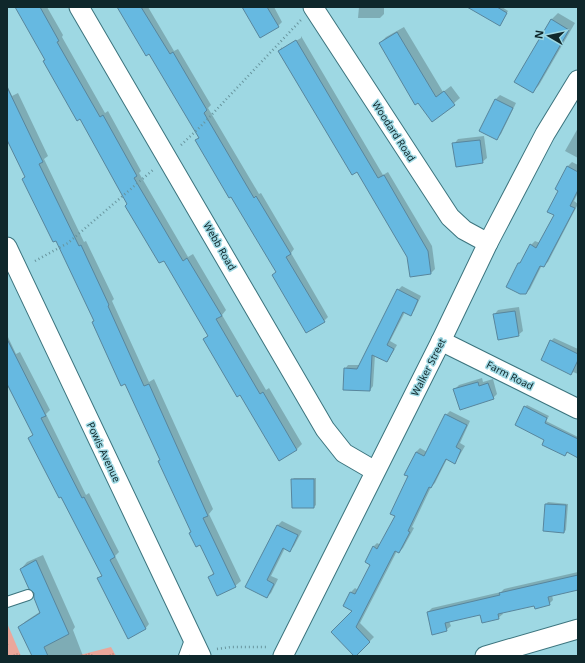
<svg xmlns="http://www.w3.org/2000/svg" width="585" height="663" font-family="'Noto Sans',sans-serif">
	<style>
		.grass { fill: url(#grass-tufts) }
		.shadow { fill: #0003 }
		.building { fill: #66b9e1; stroke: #58869d }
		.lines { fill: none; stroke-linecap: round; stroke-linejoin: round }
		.service-casing { stroke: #3c747e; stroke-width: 12 }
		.minor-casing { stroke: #3c747e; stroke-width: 21 }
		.path { stroke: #68959e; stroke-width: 2.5; stroke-dasharray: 1 3; stroke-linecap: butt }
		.service { stroke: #fff; stroke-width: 10 }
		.minor { stroke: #fff; stroke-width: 19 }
		.labels { text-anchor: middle; stroke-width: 3; stroke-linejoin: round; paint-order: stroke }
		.street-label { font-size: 10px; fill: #0f272b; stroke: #9ed8e3 }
	</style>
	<defs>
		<pattern id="grass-tufts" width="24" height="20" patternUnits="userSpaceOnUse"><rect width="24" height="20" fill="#eaa79b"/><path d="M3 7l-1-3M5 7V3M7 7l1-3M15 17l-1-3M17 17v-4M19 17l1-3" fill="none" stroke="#bc887f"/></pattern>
	</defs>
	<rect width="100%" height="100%" fill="#9ed8e3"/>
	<g class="grass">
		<path d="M7 623 21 656H7Z"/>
		<path d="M111 647 116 656H76Z"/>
	</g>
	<g class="shadow">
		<path d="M16 7H47L63 35 62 37 105 113 108 111 141 171 139 173 188 257 193 254 226 310 222 315 266 390 269 388 302 444 297 449 280 460 241 394 205 339 209 335 46 60Z"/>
		<path d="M118 7H148L174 51 178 49 211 105 208 108 259 194 261 193 294 249 291 253 328 317 324 321 277 271 196 140 200 137 150 53Z"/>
		<path d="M243 7H274L282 22 278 26Z"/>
		<path d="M359 7H384V14L380 18H358Z"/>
		<path d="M469 7H502L508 11 501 23Z"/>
		<path d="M558 13 575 23 539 85 533 92 551 20Z"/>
		<path d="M404 27 443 92 451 86 460 98 433 121 380 43 386 37Z"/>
		<path d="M301 36 383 175 388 172 432 246 435 269 431 273 408 257 357 171 279 51 282 47V49L301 38Z"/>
		<path d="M7 85 12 96 18 93 48 156 44 159 84 242 86 241 114 299 112 301 149 382 154 379 213 509 209 514 241 581 235 586 210 577 214 572 126 383 56 239 23 179 25 176 7 138Z"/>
		<path d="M500 95 516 103 501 134 497 138 495 100Z"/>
		<path d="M578 128V158L565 151Z"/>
		<path d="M484 136 487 158 482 162 454 144 458 139Z"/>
		<path d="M572 162 578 165V193L574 201 578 204 548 262 543 266 542 265 530 289 526 293 519 263 524 259 531 245 535 241 540 243 555 215 559 190 556 189 568 166Z"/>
		<path d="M402 286 421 296 414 311 410 314 405 312 390 341 397 345 390 357 387 361 375 355 373 386 370 390 345 369 348 365H360L398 290Z"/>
		<path d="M519 307 523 331 518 335 494 315 498 310Z"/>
		<path d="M7 335 16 354 20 352 50 410 46 414 86 495 89 493 119 552 115 556 149 624 145 629 98 579 102 575 30 438 33 434 7 381Z"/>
		<path d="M554 338 578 349V374L573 372 571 374 551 341Z"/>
		<path d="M482 378 483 382 493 379 497 394 493 398 454 390 459 385Z"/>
		<path d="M527 405 549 416 546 421 578 437V456L568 451 565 455 546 440 525 407Z"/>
		<path d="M450 411 470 421 460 443 465 446 458 458 454 462 447 459 435 483 431 487 412 527 414 528 403 548 399 552 397 551 360 623 374 637 355 656 354 611 344 606 351 592 355 588 358 590 371 564 373 547 377 543 381 545 396 515 409 476 406 474 416 452 420 448 427 452 446 415Z"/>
		<path d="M294 478H316V505L314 507H293L292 480Z"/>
		<path d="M548 502 568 504 566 530 564 532 546 504Z"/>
		<path d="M282 521 302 531 294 546 290 551 285 548 271 576 278 579 271 593 267 597 247 587 278 525Z"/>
		<path d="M43 555 75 627 73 630 83 656H33L19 627 26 621 41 611 35 592 21 569 27 562Z"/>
		<path d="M578 572V589L552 595 553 600 549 604 535 605 502 612 503 614 498 618 481 613 449 621 451 626 446 630 428 612 432 608 501 592 504 589Z"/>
	</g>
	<g class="building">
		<path d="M15 7H40L59 41 57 42 100 117 103 115 137 176 134 178 183 261 187 258 222 316 216 319 260 394 263 392 297 450 279 461 240 395 237 397 203 339 208 336 164 261 159 263 125 206 127 204 80 119 77 121 43 61 45 60Z"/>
		<path d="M117 7H141L170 54 173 52 207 110 204 113 254 198 256 196 291 254 286 257 325 322 306 333 272 275 276 272 231 197 229 198 195 140 199 138 149 54 146 56Z"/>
		<path d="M242 7H267L279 27 260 38Z"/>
		<path d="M467 7H497L507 13 500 26Z"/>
		<path d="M551 19 569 30 533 93 514 82Z"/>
		<path d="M397 32 436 97 444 91 455 105 432 122 418 103 415 105 379 43Z"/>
		<path d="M296 40 378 178 384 175 428 251 431 274 410 277 407 257 357 172 352 175 278 51Z"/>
		<path d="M7 87 43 162 39 164 79 246 81 245 109 305 108 306 144 386 149 384 208 516 203 518 236 587 217 596 208 577 214 574 200 545 196 547 189 533 191 532 158 461 160 460 125 384 121 386 92 322 94 321 56 241 53 242 22 179 25 177 7 140Z"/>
		<path d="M495 99 513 108 497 140 479 131Z"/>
		<path d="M480 140 483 163 456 167 452 143Z"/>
		<path d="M567 166 578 172V190L570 206 575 208 544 267 540 266 526 294H520L506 287 518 263H520L530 244 536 248 554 215 547 212 558 191 555 189Z"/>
		<path d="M397 289 418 300 411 316 403 312 387 345 394 349 387 362 372 355 370 391 343 390 344 368 357 369Z"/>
		<path d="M515 311 519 336 498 340 493 314Z"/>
		<path d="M7 339 46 416 41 418 82 498 84 497 115 557 110 560 146 629 128 639 97 578 102 576 61 497 59 498 28 438 33 435 7 384Z"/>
		<path d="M550 340 578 354V360L571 375 541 360Z"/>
		<path d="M478 382 479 386 488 383 494 399 460 410 453 389Z"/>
		<path d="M524 406 547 418 545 423 578 439V458L567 452 565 456 542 445 544 440 515 425Z"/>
		<path d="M445 414 467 425 456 447 461 450 455 464 446 459 431 488 429 487 408 531 410 532 399 553 395 551 356 627 370 642 356 656H354L331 632 352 611 343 606 350 592 355 594 370 565 365 562 373 546 377 549 395 516 390 514 408 476 404 475 416 452 424 456Z"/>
		<path d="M291 479H314V508H292Z"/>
		<path d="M545 504 566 505 564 533 543 531Z"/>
		<path d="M277 525 298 535 290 552 283 548 267 580 274 584 267 598 245 587Z"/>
		<path d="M36 560 69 634 44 647 48 656H32L18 627 40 613 34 598V593L29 589 20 569Z"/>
		<path d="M578 575V590L548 597 550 605 535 609 534 606 498 614 499 619 482 623 480 615 445 623 447 631 432 635 427 612 500 595 499 593Z"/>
	</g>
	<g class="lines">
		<defs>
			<g id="service">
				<path d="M7 602 28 595"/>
				<path d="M184 656 191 637"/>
			</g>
			<g id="minor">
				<path d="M79 7 325 429 344 453 375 471"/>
				<path d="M313 7 450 217 464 230 488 243"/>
				<path d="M7 247 201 656"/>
				<path d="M441 341 578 409"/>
				<path d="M283 656 441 341 488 243 545 134 578 80"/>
				<path d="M485 656 578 629"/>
			</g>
		</defs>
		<use href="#service" class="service-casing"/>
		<use href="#minor" class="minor-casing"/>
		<g class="path">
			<path d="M181 145 201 126 301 20"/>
			<path d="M35 261 68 243 154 169"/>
			<path d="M217 649 231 647H268"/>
		</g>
		<use href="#service" class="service"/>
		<use href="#minor" class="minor"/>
	</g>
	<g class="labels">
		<g class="street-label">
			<text transform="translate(394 131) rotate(57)" y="4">Woodard Road</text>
			<text transform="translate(220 246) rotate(60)" y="4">Webb Road</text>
			<text transform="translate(428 367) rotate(-63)" y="4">Walker Street</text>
			<text transform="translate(510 375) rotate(27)" y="4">Farm Road</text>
			<text transform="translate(104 452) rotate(65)" y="4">Powis Avenue</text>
		</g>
	</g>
	<rect width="585" height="663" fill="none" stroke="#0f272b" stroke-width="16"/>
	<g transform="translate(549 36) rotate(279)" stroke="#9ed8e3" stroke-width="3" paint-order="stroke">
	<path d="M0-3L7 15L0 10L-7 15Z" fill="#0f272b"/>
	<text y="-6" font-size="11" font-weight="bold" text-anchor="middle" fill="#0f272b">N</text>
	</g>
</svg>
